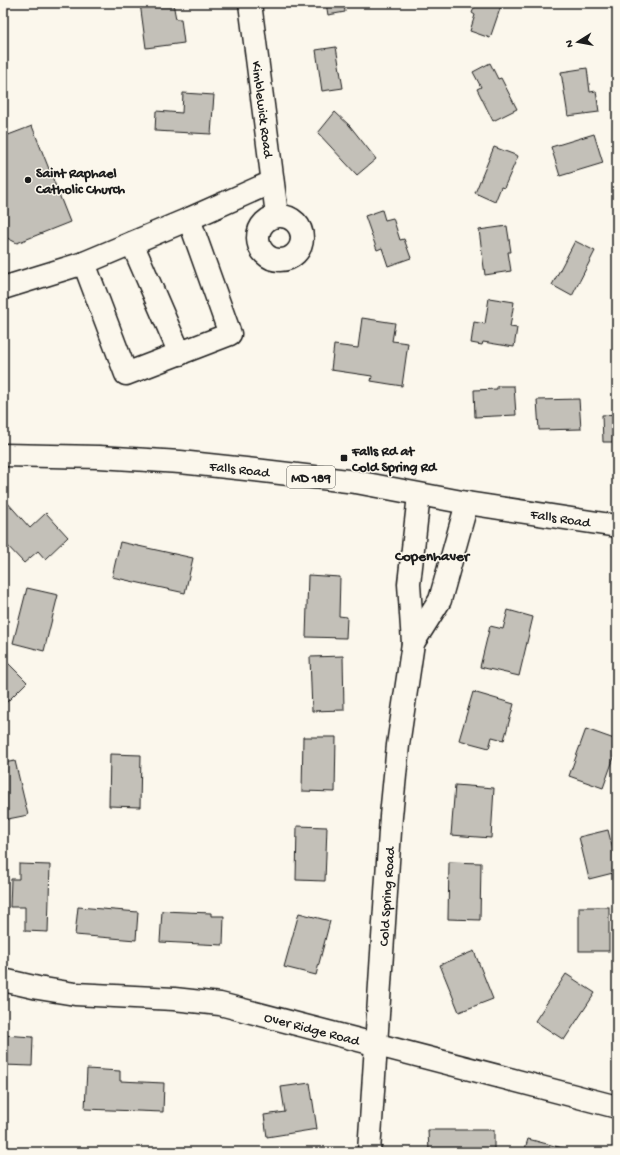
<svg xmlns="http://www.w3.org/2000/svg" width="620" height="1155" font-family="'Gochi Hand',sans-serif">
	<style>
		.building { fill: #c3c0b8; stroke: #1c1c1c }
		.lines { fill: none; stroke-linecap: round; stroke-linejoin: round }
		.minor-casing { stroke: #1c1c1c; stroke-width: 25 }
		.major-casing { stroke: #1c1c1c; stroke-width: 25 }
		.minor { stroke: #fbf7ec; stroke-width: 22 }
		.major { stroke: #fbf7ec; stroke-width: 22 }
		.poi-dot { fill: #1c1c1c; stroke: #fbf7ec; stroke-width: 1.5 }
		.labels { text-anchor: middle; stroke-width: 3; stroke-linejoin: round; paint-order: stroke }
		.shield { fill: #fbf7ec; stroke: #5f5e5a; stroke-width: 1 }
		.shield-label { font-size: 13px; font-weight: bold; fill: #1c1c1c }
		.street-label { font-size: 14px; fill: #1c1c1c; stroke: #fbf7ec }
		.poi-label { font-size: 14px; font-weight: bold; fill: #1c1c1c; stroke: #fbf7ec; text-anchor: start }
		.neighbourhood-label { font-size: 15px; font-weight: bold; fill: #1c1c1c; stroke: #fbf7ec }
	</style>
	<rect width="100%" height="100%" fill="#fbf7ec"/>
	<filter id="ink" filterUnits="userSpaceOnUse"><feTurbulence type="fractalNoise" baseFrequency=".025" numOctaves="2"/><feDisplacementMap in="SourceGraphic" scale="8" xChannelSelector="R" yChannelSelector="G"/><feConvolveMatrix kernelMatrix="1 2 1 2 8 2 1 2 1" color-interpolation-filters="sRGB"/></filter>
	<g filter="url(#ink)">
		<g class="building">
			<path d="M140 3H173L176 19H181L184 43 146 48Z"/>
			<path d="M326 3H344L345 12 328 15Z"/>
			<path d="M476 3H502L490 38 470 31 475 15 472 13Z"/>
			<path d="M336 47 343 88 322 91 316 50Z"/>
			<path d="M490 63 498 79 501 78 517 109 493 121 477 89 481 87 473 72Z"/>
			<path d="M587 68 590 92 596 91 599 112 568 116 561 72Z"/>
			<path d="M183 93 214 95 211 134 155 131 156 111 182 113Z"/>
			<path d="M335 112 350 126 376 159 357 175 318 133Z"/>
			<path d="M32 126 70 222 17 243 3 236V137Z"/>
			<path d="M594 134 603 163 560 176 551 147Z"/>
			<path d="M494 147 518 156 504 188 501 187 495 202 475 193Z"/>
			<path d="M382 210 385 220 393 218 400 240 404 239 411 258 388 266 382 248 377 250 365 216Z"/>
			<path d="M507 226 511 252H508L511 271 485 275 479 230Z"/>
			<path d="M575 241 595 251 572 296 552 285Z"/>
			<path d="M489 298 514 302 510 327 517 328 514 347 483 342 482 345 471 343 474 322 485 324Z"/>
			<path d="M362 318 395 323 392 341 408 343 402 386 371 381 372 376 331 370 334 345 358 348Z"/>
			<path d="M497 386H514L516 415 475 417 474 390 497 389Z"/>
			<path d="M579 399 581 429 539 430 537 400Z"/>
			<path d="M617 414V442H603L602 415Z"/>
			<path d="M6 501 30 528 46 513 68 537 45 559 38 551 24 563 3 541V504Z"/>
			<path d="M120 542 193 558 185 593 112 577Z"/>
			<path d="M308 575 340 577 339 616 347 617 346 638 306 637Z"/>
			<path d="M27 588 58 595 44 651 13 643Z"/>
			<path d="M508 610 533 617 519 676 480 667 490 626 503 629Z"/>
			<path d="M343 656 344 710 312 711 310 657Z"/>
			<path d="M6 661 27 682 3 706V663Z"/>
			<path d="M473 692 514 704 504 740 492 737 489 748 459 740Z"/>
			<path d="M586 729 617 740V749L603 788 569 776Z"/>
			<path d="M303 737H336L335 792 302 791Z"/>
			<path d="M110 754 141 755 140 807 109 806Z"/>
			<path d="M15 761 28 815 3 820V763Z"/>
			<path d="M455 785 494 788 491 838 451 835Z"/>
			<path d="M297 826 327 827 325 881 296 880Z"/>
			<path d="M608 830 617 866V872L589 879 579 837Z"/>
			<path d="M449 862 481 863 480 920 448 919Z"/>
			<path d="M19 864 50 865 48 932 25 931V907H10L11 879H19Z"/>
			<path d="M78 907 138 912 136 940 75 935Z"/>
			<rect x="579" y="907" width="30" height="44"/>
			<path d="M162 911 211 913V916H224L223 945 160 942Z"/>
			<path d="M299 913 330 921 316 975 284 967Z"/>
			<path d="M474 951 493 999 459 1012 440 965Z"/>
			<path d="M566 974 595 993 564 1040 535 1021Z"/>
			<path d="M3 1035 33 1037 32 1066 3 1065Z"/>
			<path d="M87 1069 120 1071V1081L164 1083 163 1112 85 1109Z"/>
			<path d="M310 1083 317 1129 267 1137 264 1115 285 1112 281 1087Z"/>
			<path d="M428 1130H494V1152H429Z"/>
			<path d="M528 1139 574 1151 573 1152H524Z"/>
		</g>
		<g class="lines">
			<defs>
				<g id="minor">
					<path id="s1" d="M250 3 277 215"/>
					<circle cx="280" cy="238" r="22"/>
					<path d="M132 243 180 354"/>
					<path d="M84 263 126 374 230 334 189 219"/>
					<path d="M3 288 84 263 189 219 272 182"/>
					<path d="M413 643 440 600 467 503"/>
					<path id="s2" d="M3 980 38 988 75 994 174 999 220 1004 617 1107"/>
					<path id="s3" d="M369 1152 391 816 398 745 413 643 409 584 419 495"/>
				</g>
				<g id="major">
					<path id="s4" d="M3 455 99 457 180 462 255 470 356 482 467 503 617 526"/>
				</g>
			</defs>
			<use href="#minor" class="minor-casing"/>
			<use href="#major" class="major-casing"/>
			<use href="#minor" class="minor"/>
			<use href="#major" class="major"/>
		</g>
	</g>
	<g class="poi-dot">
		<circle cx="28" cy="180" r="4"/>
		<rect x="340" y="454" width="8" height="8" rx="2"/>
	</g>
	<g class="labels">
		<rect class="shield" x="287" y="466" width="48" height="22" rx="3"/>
		<g class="shield-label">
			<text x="311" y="482">MD 189</text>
		</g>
		<g class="street-label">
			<text dy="5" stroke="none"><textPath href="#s1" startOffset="107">Kimblewick Road</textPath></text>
			<text dy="5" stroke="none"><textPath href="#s4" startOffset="237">Falls Road</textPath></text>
			<text dy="5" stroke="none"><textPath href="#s4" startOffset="562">Falls Road</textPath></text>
			<text dy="5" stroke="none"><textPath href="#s3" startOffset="256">Cold Spring Road</textPath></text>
			<text dy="5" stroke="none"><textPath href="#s2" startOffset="314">Over Ridge Road</textPath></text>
		</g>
		<g class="poi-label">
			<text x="36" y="177">Saint Raphael<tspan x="36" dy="16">Catholic Church</tspan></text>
			<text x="352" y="455">Falls Rd at<tspan x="352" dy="16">Cold Spring Rd</tspan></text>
		</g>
		<g class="neighbourhood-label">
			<text x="432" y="560">Copenhaver</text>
		</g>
	</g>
	<rect width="620" height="1155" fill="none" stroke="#fbf7ec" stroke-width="16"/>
	<rect x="8" y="8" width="604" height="1139" fill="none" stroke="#1c1c1c" stroke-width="1.5" filter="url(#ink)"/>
	<g transform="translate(578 42) rotate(259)" stroke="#fbf7ec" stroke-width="3" paint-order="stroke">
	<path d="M0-3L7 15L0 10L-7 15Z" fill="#1c1c1c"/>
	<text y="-6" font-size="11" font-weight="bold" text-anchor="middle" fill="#1c1c1c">N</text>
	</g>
</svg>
